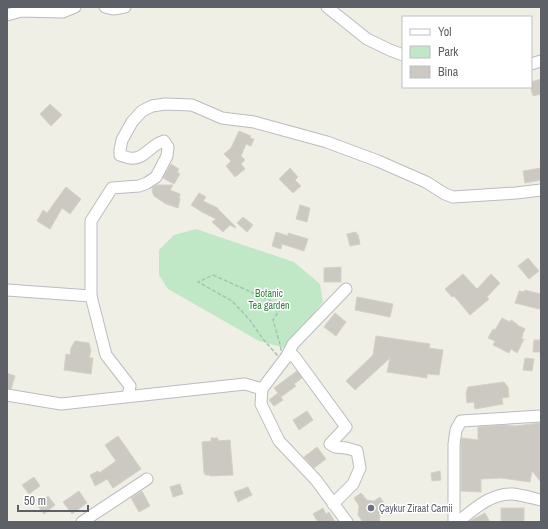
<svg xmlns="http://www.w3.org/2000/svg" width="548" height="529" font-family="'Archivo Narrow',sans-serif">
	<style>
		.green { fill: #c1e8c6 }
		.building { fill: #cbc9c2; stroke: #d5d1c3 }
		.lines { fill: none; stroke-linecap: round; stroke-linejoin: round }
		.minor-casing { stroke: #babcc1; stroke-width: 13 }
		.path { stroke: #9ac9ad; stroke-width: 1.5; stroke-dasharray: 4 2; stroke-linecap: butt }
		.minor { stroke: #fff; stroke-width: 11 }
		.worship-dot { fill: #6b7280; stroke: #fff; stroke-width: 1.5 }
		.labels { text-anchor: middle; stroke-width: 3; stroke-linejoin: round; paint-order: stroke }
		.park-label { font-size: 10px; fill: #31813e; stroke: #fff }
		.worship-label { font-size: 10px; fill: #5b616d; stroke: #fff; text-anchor: start }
	</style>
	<rect width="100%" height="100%" fill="#f0efe5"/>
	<path class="green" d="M196 229 294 262 320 284 323 302 285 348 259 341 168 289 159 275V250L174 235Z"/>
	<g class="building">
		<path d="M541 79V94L533 96 531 89V82Z"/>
		<path d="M50 104 62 115 51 126 40 114Z"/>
		<path d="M239 131 251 136 250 138 254 139 251 146 246 144 241 156 245 160 241 164 245 169 235 177 226 166 231 161 224 154 231 148Z"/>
		<path d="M171 164 179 169 177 172 180 174 174 184 163 178Z"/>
		<path d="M290 168 298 177 295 180 301 186 293 193 279 179Z"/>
		<path d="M541 168V180L525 183 523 171Z"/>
		<path d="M157 185H173L170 190 180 194 179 198 180 199 178 208 166 204 154 196 152 191 153 187Z"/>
		<path d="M66 187 81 199 70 214 62 208 50 229 37 221 43 210 47 213Z"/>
		<path d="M199 193 206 197 203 201 218 208V209L236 227 235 228 230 225 223 232 212 222 216 219 202 212 191 205Z"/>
		<path d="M300 205 310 208 307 222 296 219Z"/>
		<path d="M243 217 253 225 247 232 237 223Z"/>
		<path d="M276 232 288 236V233L308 239 304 251 282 244 281 249 272 246Z"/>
		<path d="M356 232 357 235 358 234 360 244 350 246 347 234Z"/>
		<path d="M528 258 539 271 529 279 518 266Z"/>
		<path d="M341 267V282H324V268Z"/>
		<path d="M463 274 477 289 491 274 500 283 487 297 489 299 470 315 454 296 452 297 445 289Z"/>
		<path d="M525 290 541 294V306L539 309 515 303 519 291 524 292Z"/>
		<path d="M357 297 393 304 390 317 355 310Z"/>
		<path d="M335 313 346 322 336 336 324 327Z"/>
		<path d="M502 318 510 322 511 320 517 324V325L525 329 522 335H523L521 339H524L517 353 511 349 509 353 493 345 495 341 488 338 493 329 495 330Z"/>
		<path d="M376 336 430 344 429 348 443 350 439 375 427 374V378L387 372 390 358 355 390 346 381 373 355Z"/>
		<path d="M534 340H541V352H533Z"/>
		<path d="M75 341 89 343 91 351 89 358H93L91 374 64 370 66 354 70 355 71 348Z"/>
		<path d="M525 358 534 359 532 371 523 370Z"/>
		<path d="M297 371 302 378 294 384 296 386 281 397 274 388Z"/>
		<path d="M7 373 15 376 11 389 7 388Z"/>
		<path d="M504 382 508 387 509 397 502 398 503 404 475 409 474 402 467 403 466 393 468 387Z"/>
		<path d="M278 393 283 400 274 406 269 400Z"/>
		<path d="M307 411 313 420 299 430 293 420Z"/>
		<path d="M541 423V482L532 471 530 482 501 478 481 479V492L461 491V444L462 438 478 440V427L504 425 515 426Z"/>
		<path d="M118 436 141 469 113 488 107 479 95 486 90 475 98 471 99 473 116 461 105 445Z"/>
		<path d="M211 438H218V441L230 440 233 475 210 476V475H205V473H204L202 442 211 441Z"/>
		<path d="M317 447 326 459 314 468 304 457Z"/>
		<path d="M440 471 441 480 432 481 431 473Z"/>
		<path d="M34 477 40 486 29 494 22 485Z"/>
		<path d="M180 484 183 494 173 497 170 487Z"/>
		<path d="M248 487 252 495 238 502 234 492Z"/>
		<path d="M79 491 87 503 72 514 63 502Z"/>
		<path d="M142 491 150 506 139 512 131 498Z"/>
		<path d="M361 493 367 500 374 501 380 497 386 506 381 510 379 522H363L358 515 359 506 354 498Z"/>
		<path d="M48 496 55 505 44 514 37 505Z"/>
		<path d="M323 508 326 514 329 512 335 522H318L313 514Z"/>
		<rect x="501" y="508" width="23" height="14"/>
		<path d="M485 513 490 522H469L470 521Z"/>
	</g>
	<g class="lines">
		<defs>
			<g id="minor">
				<path d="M105 7 113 9 125 7"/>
				<path d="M327 7 367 39 390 50 403 55"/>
				<path d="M7 15 21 11 63 12 75 7"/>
				<path d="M531 64 541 61"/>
				<path d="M7 290 91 296"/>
				<path d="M287 356 293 344 346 289"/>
				<path d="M7 395 61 404 245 384 262 389"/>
				<path d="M128 396 130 386 106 355 91 296V221L112 188 139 186 147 183 156 177 167 156 168 147 164 141C151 144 143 161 130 158 127 158 123 156 120 155V150L122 140 132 122 142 111 152 106 165 104 192 105 222 118 254 122 327 142 378 161 426 182 445 194 453 197 516 193 541 190"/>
				<path d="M333 504 353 484 360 468 357 451 346 448 335 447 330 444 346 427 294 356H287L262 389 261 404 279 441 316 480 347 522"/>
				<path d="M82 522 147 479"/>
				<path d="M454 522V444L456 430 461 421 541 416"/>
				<path d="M458 522C474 509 491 493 513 494 522 495 532 498 541 500"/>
			</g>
		</defs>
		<use href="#minor" class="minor-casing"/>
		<path class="path" d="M213 275 282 306 273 320 280 344 283 362 263 339 249 319 232 301 198 282Z"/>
		<use href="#minor" class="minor"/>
	</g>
	<circle class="worship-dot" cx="371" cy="508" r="4"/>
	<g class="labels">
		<g class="park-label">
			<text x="269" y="297">Botanic<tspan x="269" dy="12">Tea garden</tspan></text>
		</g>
		<g class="worship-label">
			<text x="379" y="512">Çaykur Ziraat Camii</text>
		</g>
	</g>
	<rect width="548" height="529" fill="none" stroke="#5d6066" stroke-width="16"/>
	<rect x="402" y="16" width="130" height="72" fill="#ffffff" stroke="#bebfc2"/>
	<rect x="410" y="29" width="20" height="6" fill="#ffffff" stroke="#bebfc2"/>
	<text x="438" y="36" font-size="12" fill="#5d6066">Yol</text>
	<rect x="410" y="46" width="20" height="12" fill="#c1e8c6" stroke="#bebfc2"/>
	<text x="438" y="56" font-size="12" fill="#5d6066">Park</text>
	<rect x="410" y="66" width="20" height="12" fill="#cbc9c2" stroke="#bebfc2"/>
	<text x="438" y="76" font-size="12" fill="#5d6066">Bina</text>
	<path d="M18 505v6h70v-6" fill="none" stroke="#5d6066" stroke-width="2"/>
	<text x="24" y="505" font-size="12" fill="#5d6066" stroke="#ffffff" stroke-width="3" paint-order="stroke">50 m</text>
</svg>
